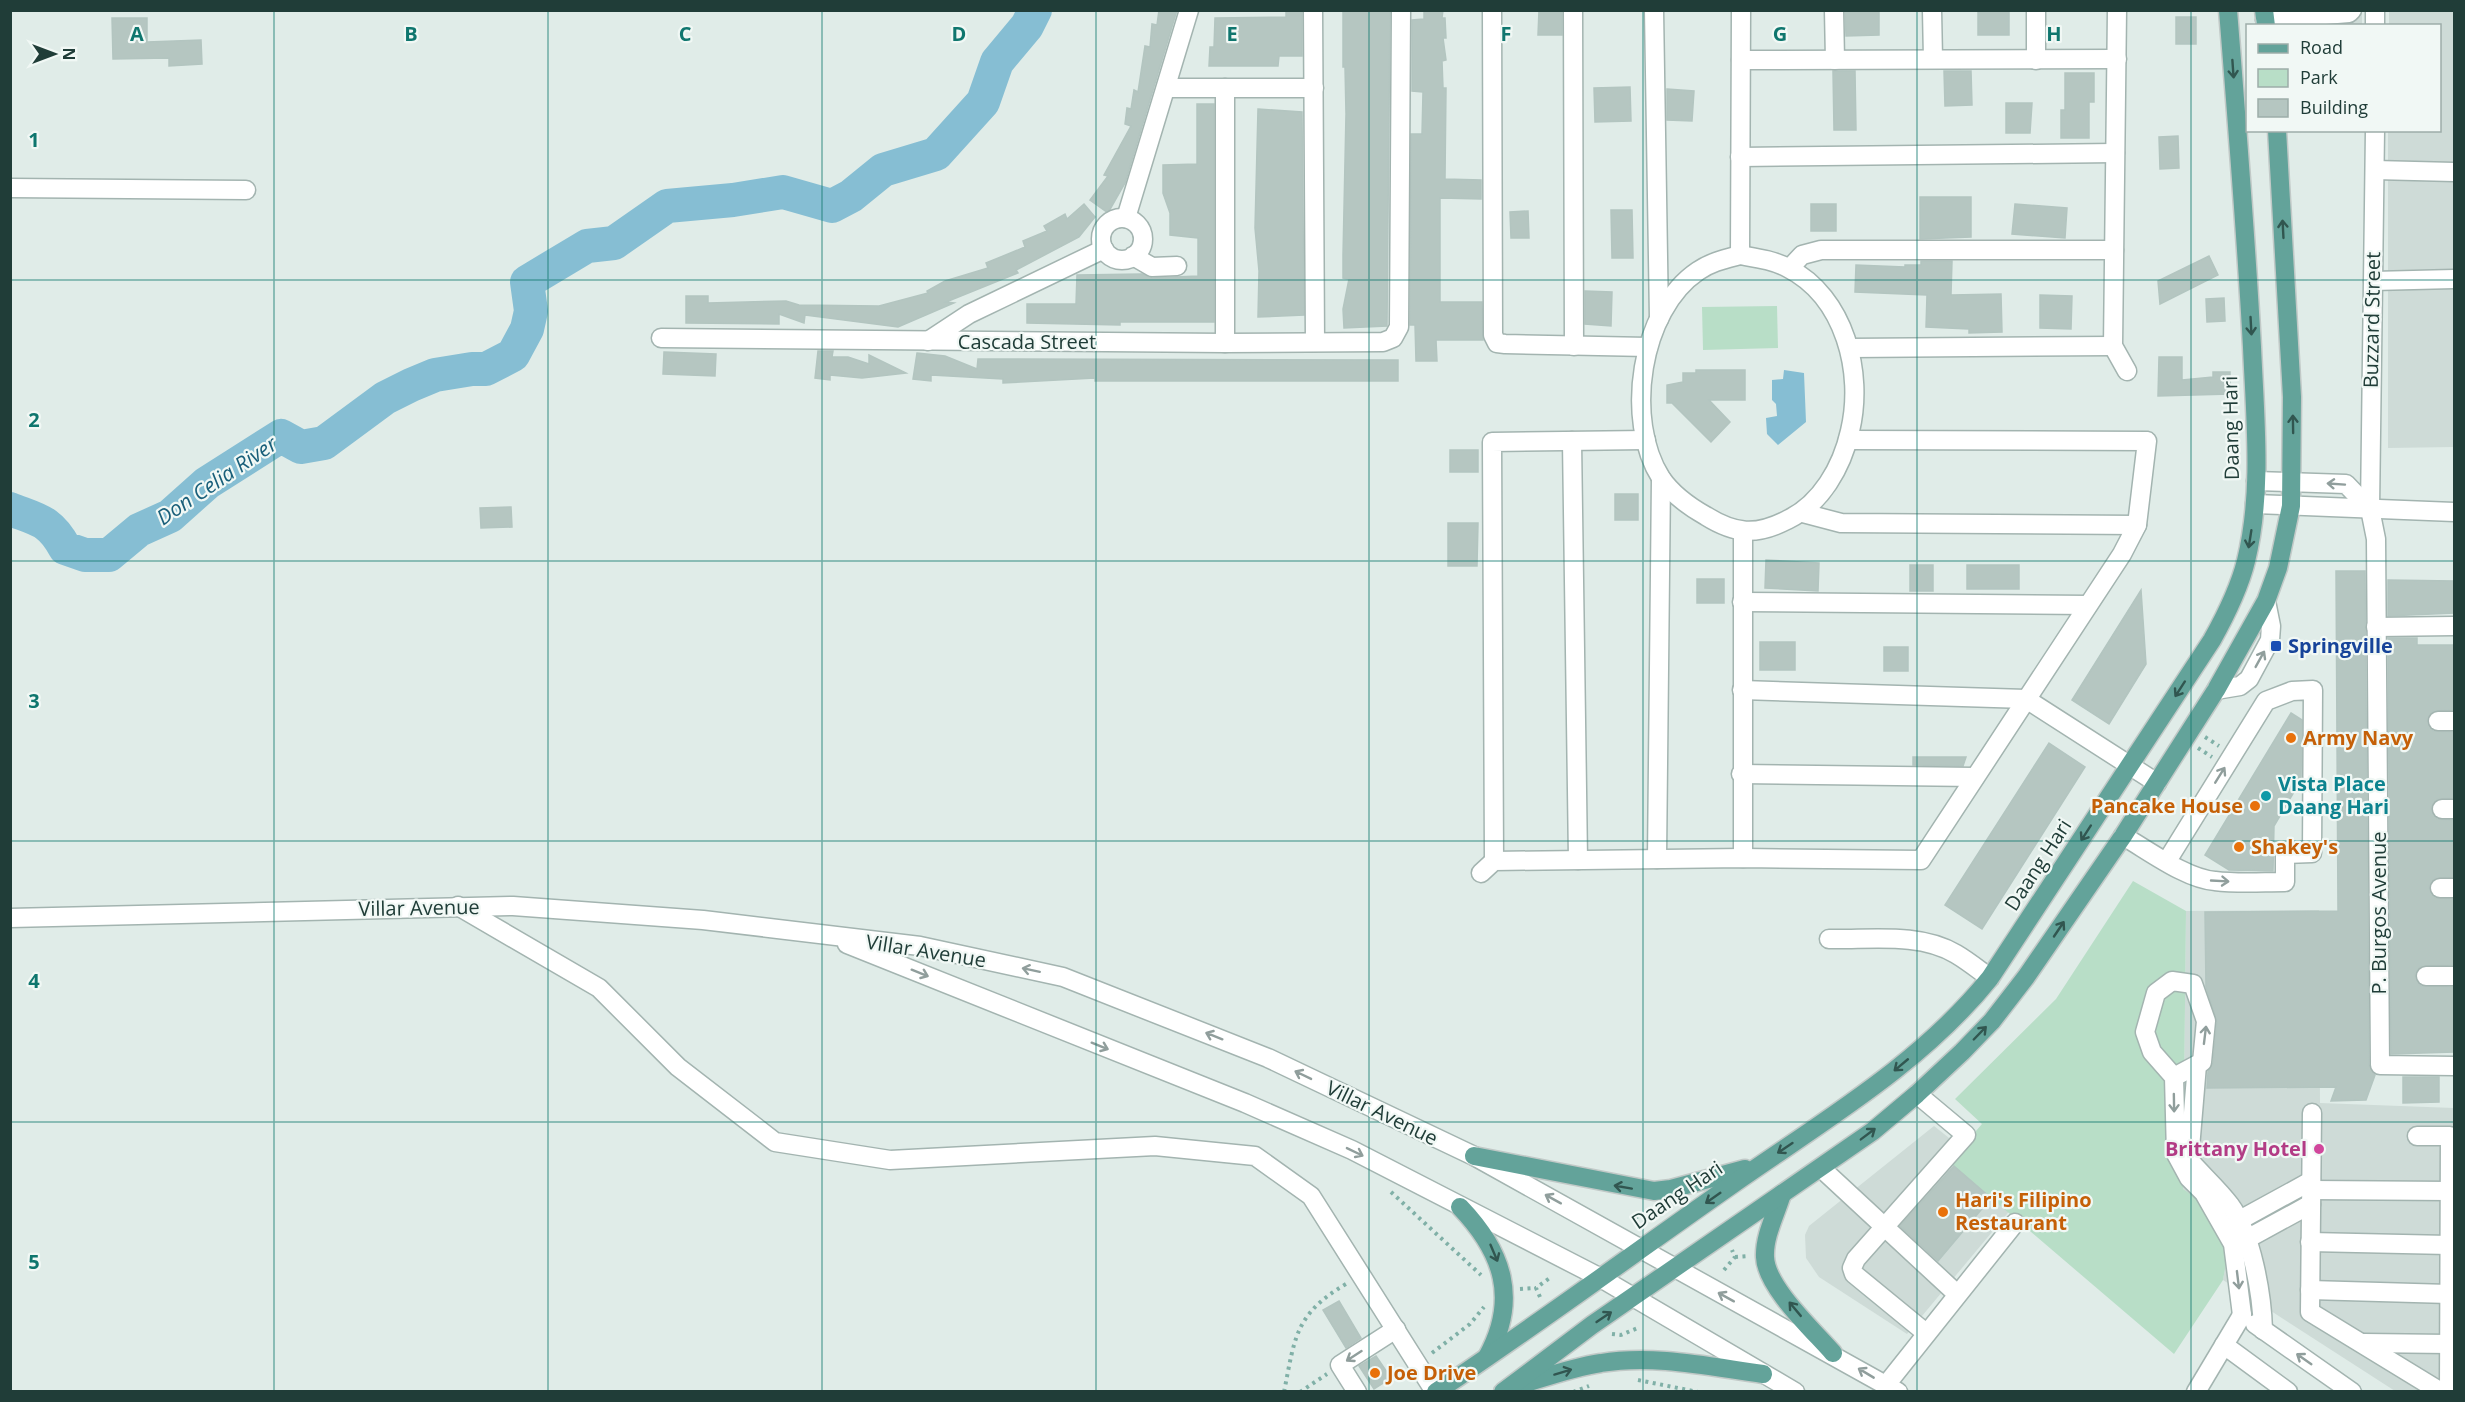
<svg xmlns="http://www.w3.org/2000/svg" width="2465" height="1402" font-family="'Open Sans',sans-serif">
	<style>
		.built { fill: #cedbd7 }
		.green { fill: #b8dec7 }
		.water { fill: #86bed3 }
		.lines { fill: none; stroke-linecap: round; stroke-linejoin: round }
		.river { stroke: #86bed3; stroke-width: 34 }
		.building { fill: #b5c6c1; stroke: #b3c5c0; stroke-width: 1.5 }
		.minor-casing { stroke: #a3b4b0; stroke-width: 21 }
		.major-casing { stroke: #c1c9c7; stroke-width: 21 }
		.path { stroke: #80b0a7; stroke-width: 4; stroke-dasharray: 3 4.5; stroke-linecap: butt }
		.minor { stroke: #fff; stroke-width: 18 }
		.major { stroke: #63a39a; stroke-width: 18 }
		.oneway { stroke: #315650 }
		.oneway2 { stroke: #909e9c }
		.grid { fill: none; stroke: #0f766e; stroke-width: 1.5; stroke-opacity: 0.55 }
		.transit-dot { fill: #1a4fb4; stroke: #f1f8f5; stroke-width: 2 }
		.food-dot { fill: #e8710a; stroke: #f1f8f5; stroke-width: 2 }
		.culture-dot { fill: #0f9aa8; stroke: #f1f8f5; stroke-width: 2 }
		.hotel-dot { fill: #d1479c; stroke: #f1f8f5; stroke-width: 2 }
		.labels { text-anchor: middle; stroke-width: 4.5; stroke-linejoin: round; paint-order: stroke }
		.street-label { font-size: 20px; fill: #203d38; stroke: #f1f8f5 }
		.transit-label { font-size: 20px; font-weight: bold; fill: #164399; stroke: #f1f8f5; text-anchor: start }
		.food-label { font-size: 20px; font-weight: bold; fill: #c56008; stroke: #f1f8f5; text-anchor: start }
		.culture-label { font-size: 20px; font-weight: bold; fill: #0d838f; stroke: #f1f8f5; text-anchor: start }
		.hotel-label { font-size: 20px; font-weight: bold; fill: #b23c85; stroke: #f1f8f5; text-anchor: end }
		.water-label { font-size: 21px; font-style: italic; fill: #195f7a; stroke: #f1f8f5 }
		.grid-label { font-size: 20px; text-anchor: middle; font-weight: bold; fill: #0f766e; stroke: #f1f8f5; stroke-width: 4.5; stroke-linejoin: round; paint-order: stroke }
	</style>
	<rect width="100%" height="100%" fill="#e0ece8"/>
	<g class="built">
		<path d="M2290 11H2362V25H2291Z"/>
		<path d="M2389 11H2454V447L2388 448V131L2440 130V26L2389 25Z"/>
		<path d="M2319 910 2320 1103 2454 1108V1391H2395L2223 1280 2228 1253 2183 1189 2186 911Z"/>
		<path d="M1934 1126 2022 1196 1907 1334 1819 1277 1806 1258 1805 1235 1809 1226Z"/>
	</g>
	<g class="green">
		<path d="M1777 306 1778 348 1703 350 1702 307Z"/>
		<path d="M2133 881 2186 911 2183 1189 2205 1204 2228 1253 2223 1280 2174 1354 1949 1162 1982 1124 1955 1099 2056 999Z"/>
	</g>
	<path class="water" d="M1784 370 1804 373 1806 422 1778 445 1767 434 1766 418 1777 416 1776 404 1772 400V380L1783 379Z"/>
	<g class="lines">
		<path class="river" d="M10 509C38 520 50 520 65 548L85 555H109L139 530 170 516 207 483 281 436 301 447 324 443 385 398 411 385 435 375 472 369H486L513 355 527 329 531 311 527 282 587 246 614 243 667 206 733 200 783 192 832 206 851 196 883 170 936 154 983 102 997 62 1027 26 1035 10"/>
	</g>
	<g class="building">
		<path d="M1159 10H1177L1125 183 1108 213 1090 200 1108 176 1104 175 1131 126 1125 124 1127 108 1131 109 1134 90 1138 92 1145 46 1150 47 1152 24 1157 25Z"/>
		<path d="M1343 10H1390L1387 326 1344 328 1343 309 1349 279 1343 278V255L1346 114 1345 67H1343Z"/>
		<path d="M1424 10H1443L1442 18H1445L1446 38H1443L1446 60 1442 61 1443 88H1446L1445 179 1481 180V199L1440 198V302H1482L1483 340H1436L1437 361H1416L1415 325H1410L1411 134H1422L1423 92 1412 91V20L1424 19Z"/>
		<path d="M1539 10H1562V35H1538Z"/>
		<path d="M1845 10H1879V35L1846 36Z"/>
		<rect x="1978" y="10" width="31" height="25"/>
		<path d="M1286 11H1302V56H1279L1278 66H1209L1210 47H1214L1215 18 1286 17Z"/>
		<rect x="2176" y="17" width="20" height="27"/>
		<path d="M112 18H147V42L201 40 202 64 169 66V58L113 59Z"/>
		<path d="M1833 71H1855L1856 130H1834Z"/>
		<path d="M1944 71H1971L1972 105 1945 106Z"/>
		<path d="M2065 73H2094V102H2089V138H2061V110H2065Z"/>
		<path d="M1630 87 1631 121 1595 122 1594 88Z"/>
		<path d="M1667 89 1694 91 1692 121 1667 120Z"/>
		<path d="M2006 103H2032L2030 133H2006Z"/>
		<path d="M1197 104H1214V322H1120V325L1027 323V304H1076L1077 275 1142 274 1152 278 1198 276V238L1170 235V213L1163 193V165L1197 164Z"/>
		<path d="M1258 109 1302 112 1304 315 1258 317 1259 271 1255 228Z"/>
		<path d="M2178 136 2179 168 2160 169 2159 137Z"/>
		<path d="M1920 197H1971V237L1920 239Z"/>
		<path d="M1084 204 1095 217 1079 237 1016 270 1018 273 946 302 954 303 898 327 805 315 804 323 779 314V324L686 323V296H708V303L786 301 799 305 879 306 928 293 927 291 945 281 988 268 986 263 1025 247 1023 241 1047 231 1044 226 1065 214 1067 219Z"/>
		<rect x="1811" y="204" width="25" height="27"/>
		<path d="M2015 204 2067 208 2065 238 2012 234Z"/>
		<path d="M1611 210H1632L1633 258H1612Z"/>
		<path d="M1528 211 1529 238H1511L1510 212Z"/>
		<path d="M2209 256 2218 275 2160 304 2158 281Z"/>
		<path d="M1921 261H1952L1951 295 2001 294 2002 332 1969 333V329L1926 327 1927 295 1855 292 1856 265 1905 267V265H1921Z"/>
		<path d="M1585 291 1612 292 1611 326 1585 324Z"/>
		<path d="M2040 295 2072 296 2071 329 2040 328Z"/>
		<path d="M2224 298 2225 321 2207 322 2206 299Z"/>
		<path d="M818 351H833L832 357H848L869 364V355L906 373 862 378 830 375V380L815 378Z"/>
		<path d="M664 352 716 354 715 376 663 374Z"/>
		<path d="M917 353 945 356 977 369 978 359 1398 360V381H1095V378L1003 383V379L931 375V381L913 379Z"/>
		<path d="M2159 357H2182V380L2213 377V372H2230V394L2158 396Z"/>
		<path d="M1696 370H1745V400H1709L1730 422 1711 442 1672 403H1667V385L1683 382V373H1696Z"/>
		<rect x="1450" y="450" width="28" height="22"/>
		<rect x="1615" y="494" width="23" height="26"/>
		<path d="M511 507 512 527 481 528 480 508Z"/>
		<path d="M1448 523H1478L1477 566H1448Z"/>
		<path d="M1766 560 1819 563 1818 591 1765 588Z"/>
		<rect x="1910" y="565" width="23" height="26"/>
		<rect x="1967" y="565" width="52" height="24"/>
		<path d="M2336 571H2365L2369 1065 2375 1075 2366 1100 2331 1101 2336 1087 2207 1088 2208 1072 2213 1063 2217 1022 2206 987 2205 912 2338 911Z"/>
		<rect x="1697" y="579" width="27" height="24"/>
		<path d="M2388 580 2454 581V613L2388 616Z"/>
		<path d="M2141 590 2146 664 2109 724 2072 700Z"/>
		<path d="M2388 638H2417V645H2454V710L2433 711 2427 720 2433 731 2454 732V798L2437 799 2431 808 2437 819 2454 820V877L2435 878 2429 887 2435 898 2454 899V965L2421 966 2415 975 2421 986 2454 987V1052L2391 1054Z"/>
		<rect x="1760" y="642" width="35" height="28"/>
		<rect x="1884" y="647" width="24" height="24"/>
		<path d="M2291 713 2302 720 2301 780 2274 826 2273 871 2229 870 2205 855Z"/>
		<path d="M2049 743 2085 767 1982 929 1945 905Z"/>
		<path d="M1913 757H1966L1963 766 1913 765Z"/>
		<path d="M2403 1077H2439V1102L2403 1103Z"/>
		<path d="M1954 1166 1991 1198 1938 1261 1900 1226Z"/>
		<path d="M1339 1301 1361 1338 1346 1348 1323 1310Z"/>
		<path d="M1376 1356 1391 1378 1374 1389 1359 1366Z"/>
	</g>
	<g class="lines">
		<defs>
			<g id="minor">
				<path d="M1313 10 1315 342"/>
				<path d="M1492 10 1493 335 1497 343 1505 344 1648 347"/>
				<path d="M1573 10 1574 346"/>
				<path d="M1654 10 1659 319"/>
				<path d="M1834 10 1835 60"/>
				<path d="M1932 10 1933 59"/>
				<path d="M2117 10 2113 346 2127 371"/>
				<path d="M2375 10V26"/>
				<path d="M2265 20 2349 13 2352 10"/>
				<path d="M1741 60 2117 59"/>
				<path d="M2036 60V10"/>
				<path d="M1167 88H1314"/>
				<path d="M1225 88V343"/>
				<path d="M2375 130 2370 509 2376 539 2380 1065 2454 1066"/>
				<path d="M1740 157 2115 153"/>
				<path d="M2375 170 2454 172"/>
				<path d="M10 188 246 190"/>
				<path d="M1126 218 1189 10"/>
				<circle cx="1122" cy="239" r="21"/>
				<path d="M1740 255C1757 258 1773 260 1788 268 1845 297 1864 373 1850 431 1842 467 1821 504 1787 520 1756 536 1735 534 1706 516 1690 507 1672 494 1661 478 1624 420 1640 310 1698 271 1711 262 1725 259 1740 255Z"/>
				<path d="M1740 255 1741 10"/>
				<path d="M1133 256 1152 267 1177 266"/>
				<path d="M1790 268 1802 255 1821 250H2114"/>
				<path d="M2373 281 2454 279"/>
				<path d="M661 338 1225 343 1383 342 1393 338 1399 327 1401 10"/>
				<path d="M928 341 969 314 1104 249"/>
				<path d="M1850 348 2113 346"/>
				<path d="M1572 441 1578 860"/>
				<path d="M2256 481 2346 484 2370 509"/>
				<path d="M2255 504 2454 512"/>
				<path d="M1803 513 1841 523 2137 525"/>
				<path d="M1742 602 2088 605"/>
				<path d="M2376 627 2454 626"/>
				<path d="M1742 690 2026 699 2157 783"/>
				<path d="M2216 690 2240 686 2249 679 2270 640 2271 626 2266 601"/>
				<path d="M2438 721H2454"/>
				<path d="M1741 774 1975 777"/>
				<path d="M2442 809H2454"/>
				<path d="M2123 836C2148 850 2186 879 2215 881 2238 884 2262 882 2285 882V854L2312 853 2313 690 2292 691 2266 701 2167 861"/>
				<path d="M1743 858V532"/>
				<path d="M1657 859 1661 478"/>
				<path d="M1494 861 1492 442 1646 440"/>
				<path d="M1481 873 1494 861 1743 858 1921 860 2122 554 2137 525 2147 441 1848 440"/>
				<path d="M2440 888H2454"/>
				<path d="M458 906 599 988 678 1067 775 1142 890 1160 1155 1146 1255 1156 1311 1196 1435 1392"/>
				<path d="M10 918 513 906 703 920 920 946 1063 977 1268 1058 1474 1156 1898 1392"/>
				<path d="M1829 939C1869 940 1920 932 1956 954 1968 961 1979 970 1990 978"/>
				<path d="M847 944 1245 1103 1352 1150 1599 1277 1795 1392"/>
				<path d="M2426 976H2454"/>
				<path d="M2197 1065 2189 1160C2202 1175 2218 1189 2230 1205 2252 1235 2262 1294 2263 1330"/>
				<path d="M2174 1077 2202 1062 2206 1021 2193 984 2172 981 2156 993 2145 1032 2152 1052 2174 1077 2176 1154 2189 1178 2204 1193 2233 1244 2242 1315"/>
				<path d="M1917 1094 1966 1135 1856 1259 1852 1268 1854 1274 1926 1333"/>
				<path d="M2312 1113 2310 1312 2441 1392"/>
				<path d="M2417 1136H2450L2449 1392"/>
				<path d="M1821 1168 1957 1294"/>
				<path d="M2311 1190 2450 1191"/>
				<path d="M2238 1221 2311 1181"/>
				<path d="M2245 1240 2311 1204"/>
				<path d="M2310 1242 2449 1245"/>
				<path d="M2310 1290 2449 1294"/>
				<path d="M2255 1324 2352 1392"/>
				<path d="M2364 1343 2449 1344"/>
				<path d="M2224 1345 2288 1392"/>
				<path d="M1886 1385 2015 1223"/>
				<path d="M1357 1392 1340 1365 1396 1329"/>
				<path d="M2196 1392 2242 1315"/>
			</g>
			<g id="major">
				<path d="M2264 10 2266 26"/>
				<path d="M1474 1156 1654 1191 1671 1189 1745 1169"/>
				<path d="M1782 1194C1776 1214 1764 1236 1765 1257 1766 1287 1813 1330 1833 1353"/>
				<path d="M1460 1207C1503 1252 1519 1299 1487 1357"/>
				<path d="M1520 1385C1546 1377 1573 1367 1601 1363 1654 1354 1711 1367 1763 1374"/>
				<path d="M1436 1392C1537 1325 1634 1253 1733 1184 1823 1121 1921 1064 1990 978L2212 640C2226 615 2239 589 2246 561 2263 491 2255 418 2252 347 2246 235 2237 123 2228 10"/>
				<path d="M1503 1392 1592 1325 1873 1131 1917 1094 1962 1052 1992 1021 2026 977 2123 836 2216 690 2266 601 2278 568 2291 506 2292 397 2277 130"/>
			</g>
		</defs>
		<use href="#minor" class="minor-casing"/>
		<use href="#major" class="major-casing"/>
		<g class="path">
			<path d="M2205 737 2219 746"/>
			<path d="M2198 748 2212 757"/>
			<path d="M1391 1192 1481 1275"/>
			<path d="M1635 1218 1652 1209"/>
			<path d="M1735 1257 1749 1256"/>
			<path d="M1724 1270 1735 1257 1732 1250"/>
			<path d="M1520 1289 1536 1288"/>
			<path d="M1540 1297 1536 1288 1551 1277"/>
			<path d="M1612 1334 1621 1335 1640 1327"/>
			<path d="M1432 1353 1470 1324 1484 1307"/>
			<path d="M1638 1380 1698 1392"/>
			<path d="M1284 1392C1295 1337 1295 1314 1346 1284"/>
			<path d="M1300 1392 1327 1374"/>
			<path d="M1573 1392 1589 1386"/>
		</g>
		<use href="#minor" class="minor"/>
		<use href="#major" class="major"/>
	</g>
	<defs><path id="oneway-shaft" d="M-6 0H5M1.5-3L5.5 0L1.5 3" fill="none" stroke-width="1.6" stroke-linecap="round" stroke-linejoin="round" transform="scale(1.5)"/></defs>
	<g class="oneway">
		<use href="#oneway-shaft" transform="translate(2233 69) rotate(86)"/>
		<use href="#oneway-shaft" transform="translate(2283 229) rotate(-93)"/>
		<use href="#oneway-shaft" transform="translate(2251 326) rotate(87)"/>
		<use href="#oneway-shaft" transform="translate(2293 424) rotate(-91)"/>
		<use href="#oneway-shaft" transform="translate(2250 539) rotate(99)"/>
		<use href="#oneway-shaft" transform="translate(2180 689) rotate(123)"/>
		<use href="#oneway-shaft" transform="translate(2086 833) rotate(123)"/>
		<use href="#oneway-shaft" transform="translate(2059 929) rotate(-56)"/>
		<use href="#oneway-shaft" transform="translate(1980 1033) rotate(-46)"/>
		<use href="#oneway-shaft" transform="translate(1901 1065) rotate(140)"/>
		<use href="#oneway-shaft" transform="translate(1868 1134) rotate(-37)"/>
		<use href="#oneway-shaft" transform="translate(1785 1148) rotate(146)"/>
		<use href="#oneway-shaft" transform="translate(1623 1187) rotate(-170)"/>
		<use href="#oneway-shaft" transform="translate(1713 1198) rotate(145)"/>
		<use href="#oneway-shaft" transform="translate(1494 1253) rotate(67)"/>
		<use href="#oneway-shaft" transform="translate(1795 1309) rotate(-130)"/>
		<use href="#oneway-shaft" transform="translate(1604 1317) rotate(-34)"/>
		<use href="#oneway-shaft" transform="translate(1563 1372) rotate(-17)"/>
	</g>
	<g class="oneway2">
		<use href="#oneway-shaft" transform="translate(2336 484) rotate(-176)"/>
		<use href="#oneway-shaft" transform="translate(2260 659) rotate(-61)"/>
		<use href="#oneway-shaft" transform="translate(2220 775) rotate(-58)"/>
		<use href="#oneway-shaft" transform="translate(2220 881) rotate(3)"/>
		<use href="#oneway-shaft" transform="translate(1031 970) rotate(-168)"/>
		<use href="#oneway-shaft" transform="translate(920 973) rotate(22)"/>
		<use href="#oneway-shaft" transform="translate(2205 1035) rotate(-83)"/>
		<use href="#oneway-shaft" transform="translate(1214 1036) rotate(-158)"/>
		<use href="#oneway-shaft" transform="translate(1100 1046) rotate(22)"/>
		<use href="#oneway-shaft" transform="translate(1303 1075) rotate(-154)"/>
		<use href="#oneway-shaft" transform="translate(2174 1103) rotate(89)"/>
		<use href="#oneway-shaft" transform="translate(1355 1152) rotate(26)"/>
		<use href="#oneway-shaft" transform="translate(1553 1199) rotate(-151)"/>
		<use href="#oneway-shaft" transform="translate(2238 1280) rotate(83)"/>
		<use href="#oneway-shaft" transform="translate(1726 1297) rotate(-151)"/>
		<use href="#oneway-shaft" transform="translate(1354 1356) rotate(147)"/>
		<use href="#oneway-shaft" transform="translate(2304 1359) rotate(-145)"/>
		<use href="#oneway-shaft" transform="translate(1866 1373) rotate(-149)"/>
	</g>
	<path class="grid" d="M274 10V1392M548 10V1392M822 10V1392M1096 10V1392M1369 10V1392M1643 10V1392M1917 10V1392M2191 10V1392M10 280H2454M10 561H2454M10 841H2454M10 1122H2454"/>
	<rect class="transit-dot" x="2270" y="640" width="12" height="12" rx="3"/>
	<g class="food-dot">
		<circle cx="2291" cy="738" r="6"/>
		<circle cx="2255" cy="806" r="6"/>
		<circle cx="2239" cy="847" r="6"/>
		<circle cx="1943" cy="1212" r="6"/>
		<circle cx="1375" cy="1373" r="6"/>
	</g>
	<circle class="culture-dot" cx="2266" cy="796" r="6"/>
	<circle class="hotel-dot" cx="2319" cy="1149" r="6"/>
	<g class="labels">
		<g class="street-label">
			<text transform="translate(2372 320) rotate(-89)" y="7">Buzzard Street</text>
			<text x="1027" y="349">Cascada Street</text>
			<text transform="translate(2231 428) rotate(-91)" y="7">Daang Hari</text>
			<text transform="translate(2038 865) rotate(-57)" y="7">Daang Hari</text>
			<text transform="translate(419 908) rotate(-1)" y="7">Villar Avenue</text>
			<text transform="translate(2379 913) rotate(-90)" y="7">P. Burgos Avenue</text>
			<text transform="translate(926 951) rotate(9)" y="7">Villar Avenue</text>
			<text transform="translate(1382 1113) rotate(26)" y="7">Villar Avenue</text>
			<text transform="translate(1677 1195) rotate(-34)" y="7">Daang Hari</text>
		</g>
		<g class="transit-label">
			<text x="2288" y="653">Springville</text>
		</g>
		<g class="food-label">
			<text x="2303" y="745">Army Navy</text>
			<text x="2243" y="813" text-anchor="end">Pancake House</text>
			<text x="2251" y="854">Shakey's</text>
			<text x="1955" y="1207">Hari's Filipino<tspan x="1955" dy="23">Restaurant</tspan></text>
			<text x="1387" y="1380">Joe Drive</text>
		</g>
		<g class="culture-label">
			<text x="2278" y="791">Vista Place<tspan x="2278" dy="23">Daang Hari</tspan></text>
		</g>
		<g class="hotel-label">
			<text x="2307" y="1156">Brittany Hotel</text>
		</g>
		<g class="water-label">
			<text transform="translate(217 481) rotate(-34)" y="7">Don Celia River</text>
		</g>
	</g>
	<g class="grid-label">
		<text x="137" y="41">A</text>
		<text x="411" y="41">B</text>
		<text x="685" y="41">C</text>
		<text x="959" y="41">D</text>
		<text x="1232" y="41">E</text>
		<text x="1506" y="41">F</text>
		<text x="1780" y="41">G</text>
		<text x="2054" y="41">H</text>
		<text x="34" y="147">1</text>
		<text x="34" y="427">2</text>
		<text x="34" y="708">3</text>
		<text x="34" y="988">4</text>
		<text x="34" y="1269">5</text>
	</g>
	<rect width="2465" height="1402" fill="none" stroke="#203d38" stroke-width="24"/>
	<rect x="2246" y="24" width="195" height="108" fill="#f1f8f5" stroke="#9dada9" stroke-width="1.5"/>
	<rect x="2258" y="44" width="30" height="9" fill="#63a39a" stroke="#9dada9" stroke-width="1.5"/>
	<text x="2300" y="54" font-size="18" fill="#203d38">Road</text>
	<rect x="2258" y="69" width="30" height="18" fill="#b8dec7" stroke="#9dada9" stroke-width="1.5"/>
	<text x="2300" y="84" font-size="18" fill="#203d38">Park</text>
	<rect x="2258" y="99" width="30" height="18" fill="#b5c6c1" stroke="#9dada9" stroke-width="1.5"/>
	<text x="2300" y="114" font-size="18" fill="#203d38">Building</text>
	<g transform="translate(54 54) rotate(90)" stroke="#f1f8f5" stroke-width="4.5" paint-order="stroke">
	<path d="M0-4.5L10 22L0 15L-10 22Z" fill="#203d38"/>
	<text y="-9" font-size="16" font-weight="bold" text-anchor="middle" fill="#203d38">N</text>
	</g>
</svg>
